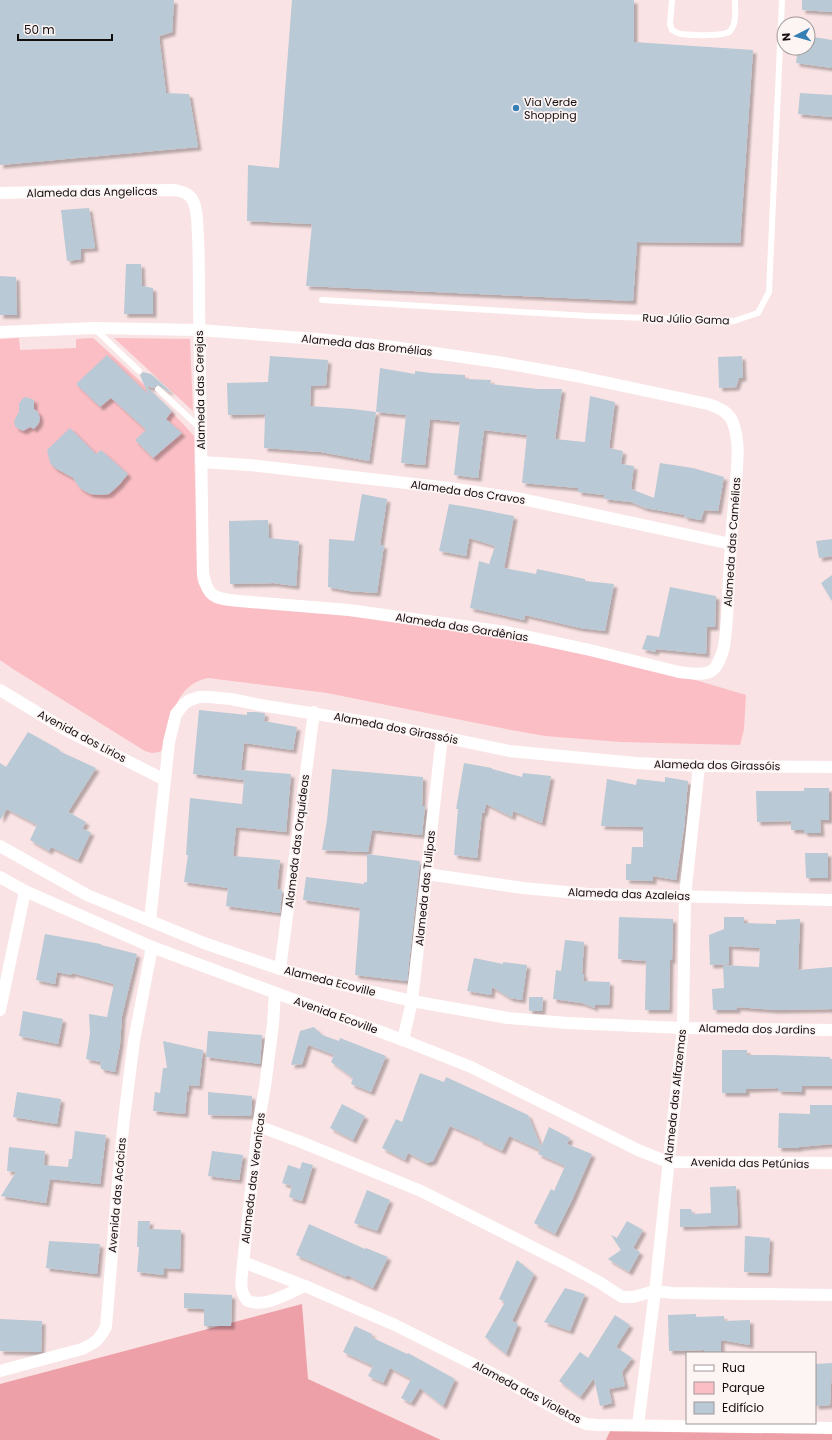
<svg xmlns="http://www.w3.org/2000/svg" width="832" height="1440" font-family="Poppins,sans-serif">
	<style>
		.green { fill: #fabec4 }
		.forest { fill: #eda0a8 }
		.building { fill: #b9c9d5; filter: url(#shadow) }
		.lines { fill: none; stroke-linecap: round; stroke-linejoin: round }
		.service { stroke: #fff; stroke-width: 6 }
		.minor { stroke: #fff; stroke-width: 12 }
		.poi-dot { fill: #367fb3; stroke: #fdf4f4; stroke-width: 1.5 }
		.labels { text-anchor: middle; stroke-width: 3.5; stroke-linejoin: round; paint-order: stroke }
		.poi-label { font-size: 11px; fill: #140d0e; stroke: #fdf4f4; text-anchor: start }
		.street-label { font-size: 11px; fill: #140d0e; stroke: #fdf4f4 }
	</style>
	<defs>
		<filter id="shadow"><feDropShadow dx="3.5" dy="3.5" stdDeviation="1" flood-color="#0004"/></filter>
	</defs>
	<rect width="100%" height="100%" fill="#fae3e4"/>
	<g class="green">
		<path d="M19 338 20 350 76 348V339L93 338C128 369 163 401 194 436L197 578 198 583 204 594 287 607 528 640 692 679 746 695 744 729 740 745 621 742 545 736 511 730 327 693 208 678C194 681 185 688 178 701L162 749 160 752 152 753 145 751 13 669 0 660V339Z"/>
		<path d="M114 338 190 339 193 411Z"/>
	</g>
	<g class="forest">
		<path d="M302 1304 308 1379 441 1440H0V1384Z"/>
		<path d="M610 1431H832V1440H606Z"/>
	</g>
	<g class="building">
		<path d="M0 0H174L172 32 159 36 166 93 189 94 198 147 0 165Z"/>
		<path d="M292 0H634V42L753 50 740 243 637 242 633 301 306 286 312 224 247 221 248 165 279 168Z"/>
		<path d="M802 0H832V12L802 10Z"/>
		<path d="M808 36 832 40V68L796 63 798 48H808Z"/>
		<path d="M800 93 832 95V117L798 114Z"/>
		<path d="M89 208 95 248 81 249V259L67 261 61 210Z"/>
		<path d="M126 264H141L142 286 153 288V314H124Z"/>
		<path d="M0 276 16 277 17 315H0Z"/>
		<path d="M107 355 148 394 140 375 143 372 151 374 171 392 167 391 159 385 155 386 154 388 146 386 172 411 166 419 182 433 153 458 135 440 146 430 111 398 100 407 76 384Z"/>
		<path d="M270 356 328 360 326 385 311 386 310 406 353 409 376 412 369 461 321 452 264 448 265 414 228 415 227 383 268 382Z"/>
		<path d="M742 356 743 378H739L736 387 719 388 718 357Z"/>
		<path d="M380 368 415 374V371L431 373 465 375V379L491 380 490 384 538 389H562L555 439 585 442 590 396 615 402 609 448 623 451 621 464 634 466 631 489 654 498 660 463 693 468 724 477 718 511 704 510 701 520 684 517 685 515 645 508 631 502 604 499 605 495 578 492V488L522 483 527 435 484 430 478 478 454 475 460 422 430 419 425 465 401 463 406 415 376 412Z"/>
		<path d="M26 397 34 400V409L38 412 40 418 39 423 34 429 30 427 23 431 17 428 15 426 14 421 19 412V404L23 398Z"/>
		<path d="M70 428 96 454 101 450 128 474 119 485 109 494 102 495 90 494 83 490 79 487 73 478 55 468 50 463 47 450Z"/>
		<path d="M362 494 387 499 380 545H384L377 593 349 591 328 587 329 539 354 541Z"/>
		<path d="M449 504 474 508 514 516 504 568 536 574 537 569 585 579V581L614 584 605 631 580 628 525 615 524 620 470 608 479 561 489 564 495 546 469 538 466 556 439 551Z"/>
		<path d="M268 520 269 538 299 541 296 586 273 583 230 584 229 521Z"/>
		<path d="M832 539V556L819 558 816 541Z"/>
		<path d="M832 575V601L821 583Z"/>
		<path d="M670 587 716 596 715 627H707L706 654 656 649 655 652 642 649 647 635 659 637Z"/>
		<path d="M199 710 247 715V712H255L265 713 264 721 297 727 293 750 244 743 241 770 291 774 286 832 236 827 233 856 280 860 277 889 282 890 280 913 226 906 228 888 184 882 188 855H186L190 798 242 804 244 780 193 774Z"/>
		<path d="M28 732 60 750 59 751 96 768 68 812 86 822 82 829 91 832 78 860 51 847 49 851 30 840 37 825 7 809 0 820V763L6 767Z"/>
		<path d="M464 763 492 768V769L522 777 523 773 551 776 542 823 513 811 512 817 486 804 484 813H482L477 858 454 855 458 809H456Z"/>
		<path d="M332 769 423 777 422 806H425L422 835 372 830 368 852 322 850 327 820Z"/>
		<path d="M665 777 688 781 684 828 676 880 653 876V881L626 880V864H631L632 847H643V827L601 826 607 779 636 785 637 779 665 782Z"/>
		<path d="M804 788H829V820H820L821 833H804V830H791V821L757 822 756 791H804Z"/>
		<path d="M805 853H828V878H806Z"/>
		<path d="M367 854 420 861 407 981 355 975 360 908 303 900 306 877 364 884V882H367Z"/>
		<path d="M619 917 673 919 672 960H670L669 1010H645L646 961 618 959Z"/>
		<path d="M724 917H744V923L776 924V920L800 919 798 970 832 967V1009L775 1010 737 1007V1010H713L712 989 724 988 723 965 759 967 760 948 729 946V964L710 965 709 935 724 929Z"/>
		<path d="M45 934 101 944V945L137 954 122 1016 120 1044 115 1072 101 1069 100 1062 86 1059 90 1034 89 1014 107 1017 114 984 72 973 71 975 57 972 55 984 36 980Z"/>
		<path d="M565 940 584 942 582 974H584L583 981 610 982 609 1005H594L595 1008 582 1003 553 999 556 970 561 971Z"/>
		<path d="M474 958 503 964V962L527 965 522 1000 510 998 492 987 491 995 467 991Z"/>
		<path d="M529 997H543L542 1011H529Z"/>
		<path d="M23 1011 63 1019 58 1044 19 1036Z"/>
		<path d="M314 1027 322 1035 339 1041 340 1038 386 1056 371 1092 351 1084 353 1078 331 1062 334 1055 308 1045 302 1064 291 1065 300 1031Z"/>
		<path d="M208 1031 262 1035 260 1064 206 1057Z"/>
		<path d="M163 1041 203 1050 199 1086 189 1085 188 1092H187L185 1114 153 1111 155 1092 160 1093 163 1068H167Z"/>
		<path d="M722 1050H747V1055H771L830 1057V1059H832V1086H802V1092L778 1091V1088L746 1089V1093H722Z"/>
		<path d="M420 1073 444 1082 446 1077 528 1115 541 1147 549 1127 570 1138 567 1144 592 1154 572 1200 555 1234 534 1223 551 1189 554 1191 565 1166 538 1154 540 1150 509 1136 502 1151 479 1140 480 1139 450 1126 433 1161 427 1163 408 1153 405 1160 382 1148 396 1119 402 1122Z"/>
		<path d="M17 1092 61 1099 57 1124 13 1117Z"/>
		<path d="M208 1092 252 1096 251 1116 208 1115Z"/>
		<path d="M342 1104 365 1116 353 1140 330 1128Z"/>
		<path d="M810 1105H832V1144L799 1147 798 1148H778L779 1113 810 1114Z"/>
		<path d="M75 1131 106 1135 100 1184 50 1179 46 1203 1 1196 16 1172 7 1171 9 1147 45 1151 44 1165 68 1167 69 1159H72Z"/>
		<path d="M212 1151 243 1155 239 1180 208 1176Z"/>
		<path d="M302 1162 313 1165 302 1201 289 1197 292 1186 282 1183 288 1165 300 1169Z"/>
		<path d="M736 1186 738 1225 680 1227V1209H691L693 1214 711 1213 710 1187Z"/>
		<path d="M367 1190 390 1200 377 1231 354 1223Z"/>
		<path d="M138 1221H150L149 1229 181 1230 180 1269 164 1268V1275L137 1272 139 1247H137Z"/>
		<path d="M627 1221 643 1230 633 1248 640 1252 629 1272 608 1259 621 1250 611 1235 617 1238Z"/>
		<path d="M309 1224 365 1249 366 1248 388 1257 373 1288 347 1275 346 1277 296 1255Z"/>
		<path d="M745 1236 770 1238 768 1273 744 1272Z"/>
		<path d="M49 1241 100 1244 97 1274 46 1268Z"/>
		<path d="M517 1260 534 1274 512 1321 518 1324 506 1354 485 1337 505 1302 499 1299Z"/>
		<path d="M565 1288 585 1294 570 1331 544 1322Z"/>
		<path d="M184 1293 232 1295 231 1326H204V1309L184 1308Z"/>
		<path d="M696 1314V1317L724 1316V1321L750 1320V1345L721 1340V1353H704V1350L669 1351 668 1315Z"/>
		<path d="M615 1315 630 1325 616 1347 632 1358 622 1372 625 1386 609 1389 612 1403 600 1406 594 1378 580 1397 559 1381 580 1352 588 1358Z"/>
		<path d="M0 1319 42 1321 41 1352 0 1351Z"/>
		<path d="M355 1326 372 1334 371 1337 407 1354 408 1353 455 1379 443 1406 420 1388 411 1403 401 1398 411 1379 390 1368 383 1383 368 1376 373 1366 343 1352Z"/>
		<path d="M832 1363 830 1405 815 1406V1364Z"/>
	</g>
	<g class="lines">
		<g class="service">
			<path d="M672 0 670 24 672 30C675 32 677 33 681 34 689 35 725 37 730 31 737 24 735 9 735 0"/>
			<path d="M322 300 589 316 734 321 758 313 769 292 782 0"/>
			<path d="M95 329 139 371"/>
			<path d="M158 389 200 428"/>
		</g>
		<g class="minor">
			<path d="M0 193 91 191 175 190C184 192 191 194 194 203 198 213 197 225 198 236 199 258 199 280 199 303 200 393 202 483 203 573 208 599 215 598 239 601L349 610 506 632 590 650 679 672C689 673 706 677 714 669 719 664 722 654 724 647 729 613 728 578 731 544 732 524 734 504 736 483 737 464 740 445 734 426 731 413 720 408 708 404L576 376 504 363 393 347 317 339 199 330 94 328 0 332"/>
			<path d="M201 462 249 465 449 488 522 499 731 544"/>
			<path d="M0 690 66 730 165 780"/>
			<path d="M0 846 87 895 204 943 280 969 335 983 412 1001 508 1018 567 1023 683 1028 832 1030"/>
			<path d="M427 874 523 888 588 894 832 900"/>
			<path d="M0 877 25 891 152 947 403 1040 471 1067 608 1135 638 1150 668 1162 832 1163"/>
			<path d="M150 921 169 742 176 714 184 704 190 700 199 697H209L231 699 260 705 385 725 509 751 636 763 699 766 832 767"/>
			<path d="M280 969 314 712"/>
			<path d="M275 993 273 1024 265 1087 258 1126 242 1273C241 1283 240 1293 248 1301 266 1308 288 1293 305 1286"/>
			<path d="M0 1010 25 891"/>
			<path d="M403 1040 412 1001 442 736"/>
			<path d="M258 1126 301 1142 421 1191 566 1264 599 1282 622 1297H633L655 1291 673 1293 832 1295"/>
			<path d="M243 1262 305 1286 395 1325 503 1379 576 1420 586 1424 597 1425 832 1428"/>
			<path d="M0 1371 82 1349C95 1343 99 1340 106 1327L118 1181 124 1119 134 1041 152 947"/>
			<path d="M638 1425 655 1291 683 1028 685 896 699 766"/>
		</g>
	</g>
	<circle class="poi-dot" cx="516" cy="108" r="4"/>
	<g class="labels">
		<g class="poi-label">
			<text x="524" y="106">Via Verde<tspan x="524" dy="13">Shopping</tspan></text>
		</g>
		<g class="street-label">
			<text transform="translate(92 192) rotate(-1)" y="4">Alameda das Angelicas</text>
			<text transform="translate(686 319) rotate(2)" y="4">Rua Júlio Gama</text>
			<text transform="translate(367 345) rotate(6)" y="4">Alameda das Bromélias</text>
			<text transform="translate(200 390) rotate(-91)" y="4">Alameda das Cerejas</text>
			<text transform="translate(468 492) rotate(8)" y="4">Alameda dos Cravos</text>
			<text transform="translate(732 542) rotate(-86)" y="4">Alameda das Camélias</text>
			<text transform="translate(462 627) rotate(9)" y="4">Alameda das Gardênias</text>
			<text transform="translate(396 728) rotate(11)" y="4">Alameda dos Girassóis</text>
			<text transform="translate(82 736) rotate(28)" y="4">Avenida dos Lírios</text>
			<text transform="translate(717 765) rotate(1)" y="4">Alameda dos Girassóis</text>
			<text transform="translate(297 841) rotate(-83)" y="4">Alameda das Orquídeas</text>
			<text transform="translate(425 888) rotate(-84)" y="4">Alameda das Tulipas</text>
			<text transform="translate(629 894) rotate(2)" y="4">Alameda das Azaleias</text>
			<text transform="translate(330 981) rotate(14)" y="4">Alameda Ecoville</text>
			<text transform="translate(336 1015) rotate(20)" y="4">Avenida Ecoville</text>
			<text transform="translate(757 1029) rotate(1)" y="4">Alameda dos Jardins</text>
			<text transform="translate(675 1096) rotate(-84)" y="4">Alameda das Alfazemas</text>
			<text transform="translate(750 1163) rotate(1)" y="4">Avenida das Petúnias</text>
			<text transform="translate(253 1178) rotate(-83)" y="4">Alameda das Veronicas</text>
			<text transform="translate(117 1195) rotate(-85)" y="4">Avenida das Acácias</text>
			<text transform="translate(527 1392) rotate(28)" y="4">Alameda das Violetas</text>
		</g>
	</g>
	<rect x="686" y="1352" width="130" height="72" fill="#fdf4f4" stroke="#a09898"/>
	<rect x="694" y="1365" width="20" height="6" fill="#ffffff" stroke="#a09898"/>
	<text x="722" y="1372" font-size="12" fill="#140d0e">Rua</text>
	<rect x="694" y="1382" width="20" height="12" fill="#fabec4" stroke="#a09898"/>
	<text x="722" y="1392" font-size="12" fill="#140d0e">Parque</text>
	<rect x="694" y="1402" width="20" height="12" fill="#b9c9d5" stroke="#a09898"/>
	<text x="722" y="1412" font-size="12" fill="#140d0e">Edifício</text>
	<g transform="translate(796 36) rotate(264)"><circle r="19" fill="#fdf4f4" stroke="#a09898"/>
	<path d="M0-3L7 15L0 10L-7 15Z" fill="#367fb3"/>
	<text y="-6" font-size="11" font-weight="bold" text-anchor="middle" fill="#140d0e">N</text>
	</g>
	<path d="M18 34v6h94v-6" fill="none" stroke="#140d0e" stroke-width="2"/>
	<text x="24" y="34" font-size="12" fill="#140d0e" stroke="#fdf4f4" stroke-width="3" paint-order="stroke">50 m</text>
</svg>
